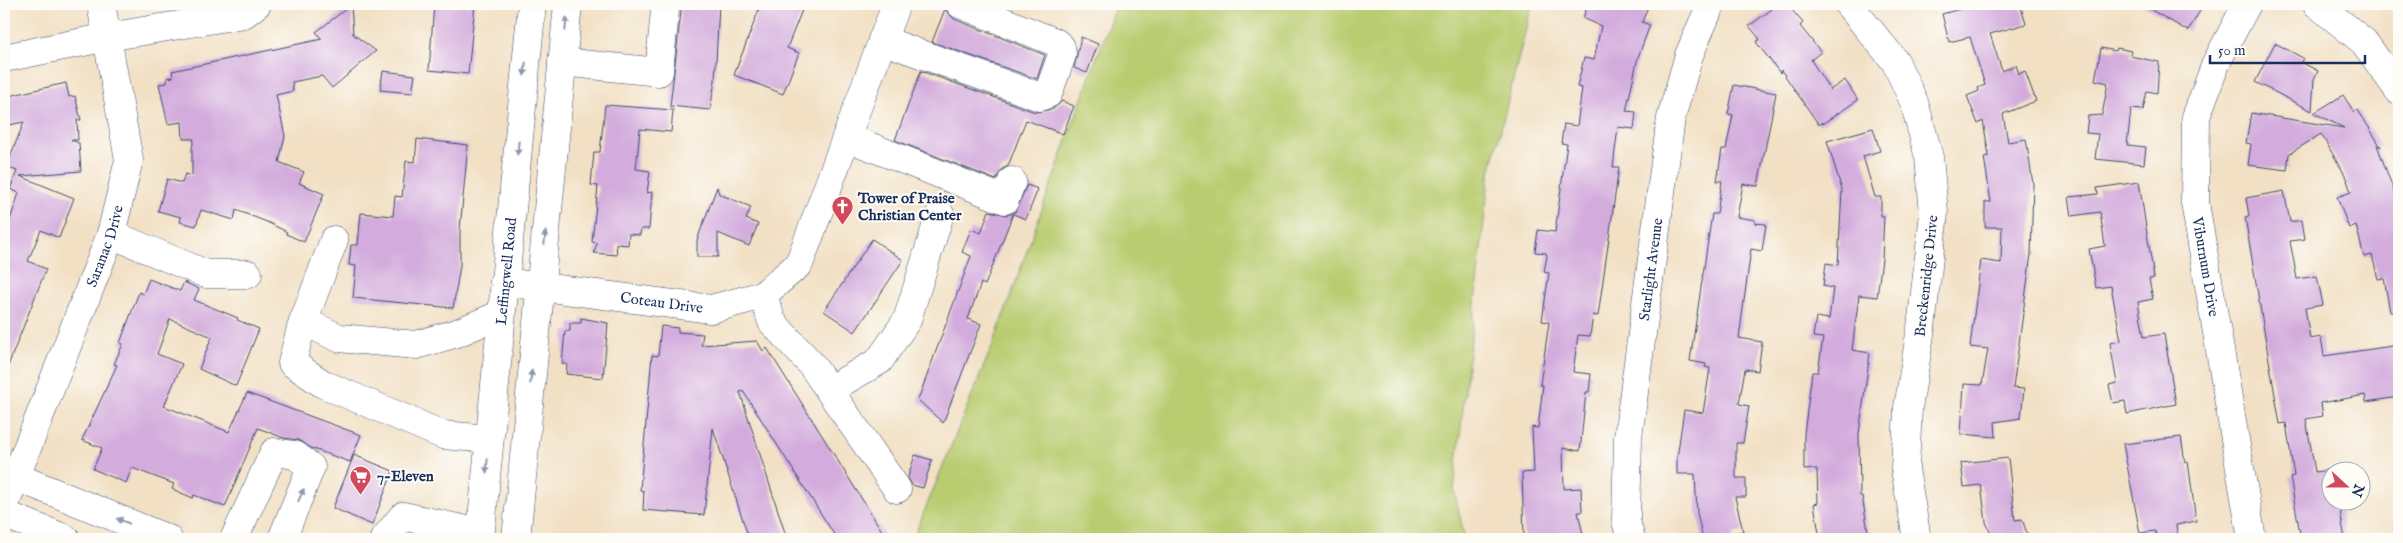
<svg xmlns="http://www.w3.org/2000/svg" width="2403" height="543" font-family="'IM FELL English',serif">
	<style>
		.green { fill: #b9cc6f; stroke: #6a7e66 }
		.building { fill: #d3acdd }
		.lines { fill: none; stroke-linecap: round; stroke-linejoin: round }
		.minor-casing { stroke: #3b4a6d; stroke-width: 29 }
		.major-casing { stroke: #3b4a6d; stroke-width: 29 }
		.minor { stroke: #fff; stroke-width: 28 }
		.major { stroke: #fff; stroke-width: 28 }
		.oneway { fill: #8d97ae }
		.labels { text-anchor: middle; stroke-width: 4; stroke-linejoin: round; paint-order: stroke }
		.poi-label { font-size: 15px; font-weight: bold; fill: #1b2f5e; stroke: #fdfcf7; text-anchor: start }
		.street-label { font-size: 15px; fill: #1b2f5e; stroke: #fdfcf7 }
	</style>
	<rect width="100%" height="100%" fill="#fdfcf7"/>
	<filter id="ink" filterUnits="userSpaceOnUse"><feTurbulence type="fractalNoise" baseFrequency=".02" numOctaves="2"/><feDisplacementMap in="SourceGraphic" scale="10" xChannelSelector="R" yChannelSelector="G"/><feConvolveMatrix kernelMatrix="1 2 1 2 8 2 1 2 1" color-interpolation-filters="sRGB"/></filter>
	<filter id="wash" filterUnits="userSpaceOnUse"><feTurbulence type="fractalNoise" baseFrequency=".0096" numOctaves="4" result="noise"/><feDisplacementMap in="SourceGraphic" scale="20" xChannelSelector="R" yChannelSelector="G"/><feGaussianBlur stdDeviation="1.12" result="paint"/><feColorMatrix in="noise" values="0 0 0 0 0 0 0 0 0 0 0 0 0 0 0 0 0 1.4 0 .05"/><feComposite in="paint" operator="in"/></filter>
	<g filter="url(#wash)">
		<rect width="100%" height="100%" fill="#f2e0c4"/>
		<path class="green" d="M1116 4H1532L1489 177 1454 490 1465 539H913L997 334Z"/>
		<g id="blocks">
			<g class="building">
				<path d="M434 4H475L468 74 429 70Z"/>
				<path d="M680 4H719L715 81 710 110 670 106 681 12Z"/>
				<path d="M761 4H787L802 10 787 48 799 53 783 94 734 75Z"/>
				<path d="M1588 4H1649L1642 22 1650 25 1638 57 1626 111 1636 112 1634 129 1618 127 1613 167H1619L1598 316 1593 315 1590 336 1578 335 1573 372 1591 374 1589 392H1586L1580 451 1563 448 1564 489 1581 488 1582 512H1578L1584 539H1524L1522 473 1534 472 1532 427 1538 428 1543 385H1540L1549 322 1542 321 1549 273 1544 272 1547 256 1546 253 1535 252 1538 230 1555 232 1567 144 1561 143 1564 124 1577 126 1582 88 1577 87 1584 58 1594 60 1601 26 1583 18Z"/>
				<path d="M1779 4H1787L1803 23 1800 26 1821 52 1811 60 1830 90 1845 80 1858 100 1822 124V122L1819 125 1781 70 1780 73 1756 42 1760 39 1749 26Z"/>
				<path d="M1978 4H2020L2026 24 1990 34 2002 71 2016 65 2019 74 2025 71 2036 101 2003 114 2008 142 2026 139 2033 184 2031 254 2013 388 2024 389 2021 418 1995 422 1996 437 1961 434 1964 384 1982 385 1988 349 1970 347 1981 260 2001 263 2002 227H1985V202H1991L1984 157 1989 156 1983 121 1978 124 1967 96 1979 91 1978 88 1985 85 1970 37 1949 42 1942 14Z"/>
				<path d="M2141 4H2204L2188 31Z"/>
				<path d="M351 5 353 34 376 51 332 88 322 76 292 82 293 91 276 95 285 136 279 162 304 172 299 183 324 194 304 242 286 234 287 232 267 222 236 210 234 220 201 210 196 226 180 222 181 217 158 211 167 179 182 183 185 174 192 176V148L194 139H183L182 122 168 124 159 84 167 83V78L173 77 172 71 322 39 316 32Z"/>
				<path d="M945 9 954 19 1045 55 1037 79 932 42Z"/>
				<path d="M1081 37 1098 44 1087 73 1074 68Z"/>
				<path d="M2275 43 2303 58 2301 62 2318 71 2314 79 2312 111 2255 82Z"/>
				<path d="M2101 48 2116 51 2117 48 2131 51 2130 56 2159 62 2157 93 2147 91 2143 110 2131 109 2127 145 2146 147 2144 164 2095 159 2098 134 2086 133 2088 116 2102 115 2108 83 2095 80Z"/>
				<path d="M383 71 415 75 412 93 380 90Z"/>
				<path d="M921 71 1035 112 1053 109 1062 101 1074 106 1063 134 1026 120 1008 166 1002 169 996 180 895 140Z"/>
				<path d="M66 83 69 97 75 96 81 120H77L78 140H71L79 143 81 171 20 176 74 198 59 238 41 230 28 261 46 269 4 376V238L19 193 10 189 17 171 6 167 24 122 4 126V97Z"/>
				<path d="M1734 85 1776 93 1758 186 1743 184 1737 217 1755 220V223L1766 224 1762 251 1751 249 1739 338 1762 342 1758 371 1745 369 1739 404 1749 406 1743 443H1736V478H1746V497H1735L1743 531 1733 534 1734 539H1703L1697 513 1695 474H1677V458L1684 410 1703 413 1710 368 1705 367 1706 364 1690 361 1712 214H1717L1722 181H1717L1722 149H1726L1733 115 1728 114Z"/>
				<path d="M2343 95 2354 112 2358 110 2381 147 2377 145 2399 205V311L2390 312 2384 278 2378 279 2372 255 2364 257 2356 225 2349 228 2337 197 2351 192 2347 180H2348L2321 134 2289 154 2287 170 2248 165 2251 144 2246 143 2251 113 2344 128 2314 113Z"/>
				<path d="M605 105 673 110 671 132 640 129 636 169 650 171 647 193 652 192 649 229H641L640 235 629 234 628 245 616 244 617 255 594 253 597 243 592 242 598 186 591 185 594 152H600Z"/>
				<path d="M1873 128 1880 151 1863 156 1875 197H1881V216H1884L1882 259 1877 297 1859 295 1852 350 1870 353 1859 433 1860 496H1862L1869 537 1820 539 1814 504 1818 503 1817 469 1804 470V434L1812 372H1818L1823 338 1813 337 1816 317 1829 319 1833 288 1823 286 1826 263 1838 265 1842 190 1827 141Z"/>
				<path d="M417 139 468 145 460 229V266L453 308 353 298 356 266 349 265 351 245H358L361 213 393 216 395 196 402 197 406 161 415 162Z"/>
				<path d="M2139 182 2154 278 2149 279 2153 299 2138 302 2144 337 2164 334 2176 404 2127 414 2125 401 2113 403 2109 385 2117 383 2110 343 2121 341 2111 286 2096 288 2089 249 2105 246 2100 212 2072 216 2069 197 2098 194 2097 188Z"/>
				<path d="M1027 185 1038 189 1026 219 1013 214 985 285 981 283 968 319 981 324 943 423 918 400 971 256 962 252 971 229 981 233 989 211 1007 215 1015 212Z"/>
				<path d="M717 187 719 194 751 207 746 219 758 224 749 246 718 233V257H697V240Z"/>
				<path d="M2284 191 2290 222 2302 220 2305 239 2290 241 2297 279 2317 276 2323 305 2305 308 2310 339 2321 337 2324 356 2399 345V397L2366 402 2365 395 2321 403 2323 416 2306 419 2315 472 2333 469 2330 470V500H2338L2345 539H2301L2290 477 2294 476 2286 423 2280 424 2272 378 2245 217 2249 216 2246 198Z"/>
				<path d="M872 239 903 260 855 332 824 311Z"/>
				<path d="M149 279 180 291 184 282 199 289 194 300 238 318 237 320 259 329 236 386 199 369 212 337 170 319 157 354 182 364 164 406 229 432 247 393 361 435 350 462 311 448 298 440 284 438 258 428 225 507 194 495 193 498 172 489 174 484 132 468 126 483 93 469 102 448 82 440 117 365 114 364 123 344 120 343 139 292 143 294Z"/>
				<path d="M581 318 608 323 603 378 566 374 567 364H562L565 331H570V323H581Z"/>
				<path d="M661 326 678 328V332L703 334 701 345 757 341 763 351 767 348 887 539H837L743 391 740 392 787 539H749L713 428 704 515 643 510 644 491 640 490 652 355 658 356Z"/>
				<path d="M2181 437 2185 462 2188 461 2196 521 2176 525 2178 539H2157L2155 531 2140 533 2123 444Z"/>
				<path d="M354 455 393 471 372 525 333 508Z"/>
				<path d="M915 455 932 460 923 488 912 485 908 477Z"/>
				<path d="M2008 458 2015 520 2022 519 2029 539H1993L1986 522 1981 485 1964 487 1961 463Z"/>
			</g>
		</g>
	</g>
	<g filter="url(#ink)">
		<use href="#blocks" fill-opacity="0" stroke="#3b4a6d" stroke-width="1"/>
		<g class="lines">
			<defs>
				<g id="minor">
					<path d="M1848 4 1895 61 1914 102 1929 157 1934 213 1921 328 1908 408 1905 469 1917 539"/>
					<path id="s1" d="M2247 4 2216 63 2196 117 2195 203 2252 539"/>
					<path d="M2317 4 2364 42 2399 91"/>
					<path d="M882 40 1040 97 1048 94 1062 55 1061 47 1055 42 960 4"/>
					<path d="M4 58 108 37 244 14 257 4"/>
					<path d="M562 62 659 72 665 10"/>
					<path d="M846 137 1005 200 1012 181"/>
					<path d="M111 234 206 274H248"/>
					<path d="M334 240 301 328 292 363 323 384 443 435 489 439"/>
					<path id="s2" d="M504 282 711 309 763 295 799 264 896 4"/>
					<path d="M763 295 772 322 811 364 897 489"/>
					<path d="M303 321 339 338 416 345 457 333 501 314"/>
					<path d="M829 390 879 361 907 320 940 214"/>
					<path id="s3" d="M4 507 111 234 129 160 101 4"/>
					<path d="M234 539 274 452 295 455 311 467 282 539"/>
					<path d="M384 539 403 516 480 533"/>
					<path id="s4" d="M1631 539 1626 521 1628 437 1671 118 1689 55 1711 4"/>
				</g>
				<g id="major">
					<path d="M4 472 168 539"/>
					<path d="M4 514 66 539"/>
					<path id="s5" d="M480 539 532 4"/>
					<path d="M516 539 568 4"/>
				</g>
			</defs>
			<use href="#minor" class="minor-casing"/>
			<use href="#major" class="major-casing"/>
			<use href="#minor" class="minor"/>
			<use href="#major" class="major"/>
		</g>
		<defs><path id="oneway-solid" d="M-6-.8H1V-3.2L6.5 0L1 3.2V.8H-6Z" transform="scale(1.25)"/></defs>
		<g class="oneway">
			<use href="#oneway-solid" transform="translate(566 24) rotate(-84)"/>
			<use href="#oneway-solid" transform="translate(525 69) rotate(96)"/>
			<use href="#oneway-solid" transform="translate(518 148) rotate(96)"/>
			<use href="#oneway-solid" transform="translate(545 238) rotate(-84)"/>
			<use href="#oneway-solid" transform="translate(531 377) rotate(-84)"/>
			<use href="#oneway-solid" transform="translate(487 466) rotate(95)"/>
			<use href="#oneway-solid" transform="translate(301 495) rotate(-66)"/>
			<use href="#oneway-solid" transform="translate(123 521) rotate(-158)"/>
		</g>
	</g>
	<defs>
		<symbol id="church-pin" viewBox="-11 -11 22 30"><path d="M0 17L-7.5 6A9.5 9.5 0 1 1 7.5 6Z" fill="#d1495b" stroke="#fdfcf7"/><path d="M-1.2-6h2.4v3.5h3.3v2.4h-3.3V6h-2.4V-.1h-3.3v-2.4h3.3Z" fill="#fff"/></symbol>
		<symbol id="supermarket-pin" viewBox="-11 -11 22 30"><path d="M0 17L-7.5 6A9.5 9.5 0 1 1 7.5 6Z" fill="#d1495b" stroke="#fdfcf7"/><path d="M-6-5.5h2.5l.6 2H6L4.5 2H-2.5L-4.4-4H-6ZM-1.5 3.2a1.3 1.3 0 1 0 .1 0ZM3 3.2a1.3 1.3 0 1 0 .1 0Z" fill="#fff"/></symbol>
	</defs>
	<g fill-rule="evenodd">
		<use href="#church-pin" x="830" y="194" width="25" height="34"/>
		<use href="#supermarket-pin" x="348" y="464" width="25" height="34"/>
	</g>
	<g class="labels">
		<g class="poi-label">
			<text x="858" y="203">Tower of Praise<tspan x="858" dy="17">Christian Center</tspan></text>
			<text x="377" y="481">7-Eleven</text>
		</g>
		<g class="street-label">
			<text dy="5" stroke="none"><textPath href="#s3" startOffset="280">Saranac Drive</textPath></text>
			<text dy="5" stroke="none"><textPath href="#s1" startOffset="275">Viburnum Drive</textPath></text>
			<text dy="5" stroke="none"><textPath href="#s4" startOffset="272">Starlight Avenue</textPath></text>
			<text dy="5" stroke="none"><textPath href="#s5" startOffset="269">Leffingwell Road</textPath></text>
			<text transform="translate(1926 276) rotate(-84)" y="5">Breckenridge Drive</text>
			<text dy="5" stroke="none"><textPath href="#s2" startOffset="159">Coteau Drive</textPath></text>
		</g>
	</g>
	<rect width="2403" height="543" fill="none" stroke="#fdfcf7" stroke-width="20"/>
	<g transform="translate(2346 486) rotate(111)"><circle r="24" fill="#fdfcf7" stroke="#a3aaba"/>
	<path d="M0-4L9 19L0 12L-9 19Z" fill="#d1495b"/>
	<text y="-8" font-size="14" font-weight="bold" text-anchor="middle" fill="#1b2f5e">N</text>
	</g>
	<path d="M2210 55v8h155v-8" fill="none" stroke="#1b2f5e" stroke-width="2.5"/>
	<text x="2218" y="55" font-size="15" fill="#1b2f5e" stroke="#fdfcf7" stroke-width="4" paint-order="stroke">50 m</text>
</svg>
